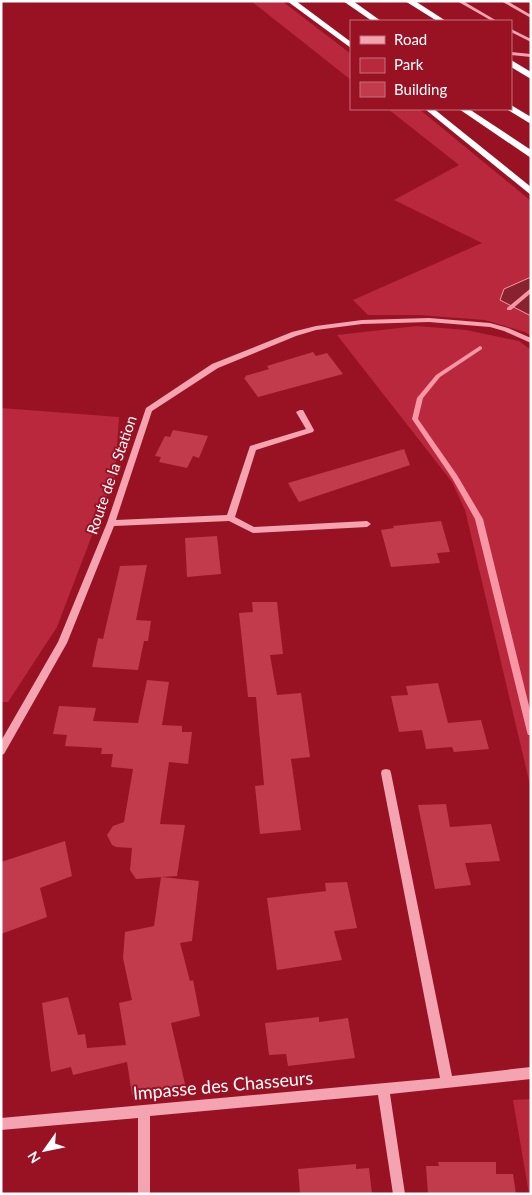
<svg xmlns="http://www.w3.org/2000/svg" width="532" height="1195" font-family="Lato,sans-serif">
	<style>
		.green { fill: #b9283c }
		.water { fill: #88222f; stroke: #f796a5 }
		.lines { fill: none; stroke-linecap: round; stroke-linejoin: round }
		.stream { fill: #f796a5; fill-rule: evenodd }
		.building { fill: #c13b4d }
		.minor { fill: #f4a4b0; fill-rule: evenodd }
		.highway { fill: #fff; fill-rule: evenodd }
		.labels { text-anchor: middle; stroke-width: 4; stroke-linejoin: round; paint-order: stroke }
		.street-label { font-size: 15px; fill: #fff; stroke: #991223 }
		.near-street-label { font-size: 18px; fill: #fff; stroke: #991223 }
	</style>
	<rect width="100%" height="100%" fill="#991223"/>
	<g class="green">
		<path d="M251 1H282L351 54V80Z"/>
		<path d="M388 109H419L531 201V336L525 332 485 320 419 315H368L353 300 482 243 394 200 459 165Z"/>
		<path d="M417 326 466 330 519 341 531 350V789L465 510 452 482 337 335Z"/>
		<path d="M1 408 119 417 115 475 57 627 8 702H1Z"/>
		<path d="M531 1099V1194H529L513 1100Z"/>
	</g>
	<path class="water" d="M531 277V316L500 300 504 289Z"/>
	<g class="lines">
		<g class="stream">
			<path d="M531 288V293L511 310H507V308Z"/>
			<path d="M480 346 482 347V349L440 377 423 398 418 419 457 475 483 519 531 714V735H528L527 732 475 519 452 478 412 419 417 398 436 375Z"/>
		</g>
	</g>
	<g class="building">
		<path d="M313 352 316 356 327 353 343 374 258 397 244 378 246 377 245 376 269 369 267 366Z"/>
		<path d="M173 430 208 436 199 458 193 456 187 468 159 462 161 457 155 456 165 436 170 437Z"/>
		<path d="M404 449 410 465 299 502 288 483Z"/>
		<path d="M441 521 450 552 437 553 440 563 391 567 381 530 394 528 393 526Z"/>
		<path d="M217 536 221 574 187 577 185 538Z"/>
		<path d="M147 565 136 620 151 621 148 641H144L138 670 92 667 98 638 103 639 120 566Z"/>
		<path d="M252 602H277L283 654 270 655 277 695 301 693 310 757 291 759 301 830 260 834 255 786 264 785 256 697H248L239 613 253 612Z"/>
		<path d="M147 680 169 682 162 725 182 726V732H192L188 764 169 762 160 824 185 825 177 876 161 877 199 881 192 941 180 943 190 981 193 980 200 1016 171 1023 185 1084 132 1095 127 1062 73 1075 71 1067 51 1072 42 1003 68 997 78 1035 85 1034 87 1048 126 1045 119 1003 132 1000 123 958 125 932 154 926 161 877 136 879 130 870 132 848 116 847 112 845 107 835 113 826 124 822 133 769 111 767 113 754H101L102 748 65 746 67 735 53 734 59 706 96 708 93 721 138 723Z"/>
		<path d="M438 683 448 723 481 720 489 749 454 752 452 747 426 749 422 730 399 732 391 696 408 695 406 686Z"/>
		<path d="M446 804 450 827 491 824 500 861 465 863 471 885 435 889 418 805Z"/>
		<path d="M65 841 72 876 40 888 47 917 1 934V862Z"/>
		<path d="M347 882 357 928 334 931 342 960 277 970 267 898 326 891 325 883Z"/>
		<path d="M319 1017V1022L348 1018 355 1058 288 1066 286 1054 269 1055 265 1023Z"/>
		<path d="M438 1162H496V1174H513L516 1194H428L426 1166H439Z"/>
		<path d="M356 1164V1169L369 1168 372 1194H300L298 1169Z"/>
	</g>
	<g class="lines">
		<g class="minor">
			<path d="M457 1H463L497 21H492Z"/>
			<path d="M501 1H507L531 15V18Z"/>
			<path d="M511 29 531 39V42L511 32Z"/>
			<path d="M511 52 531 54V57L511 55Z"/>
			<path d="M429 318 490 323 508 328 531 338V343L504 331 490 327 429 322 362 324 316 330 296 336 218 368 152 411 116 520 227 515 250 446 306 429 296 412 300 410H303L314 430 313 432 256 450 235 517 254 527 367 521 371 524 367 527 253 533 229 521 114 526 67 643 4 754 1 755V741L58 642 107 523 146 408 212 364 292 332 316 326 362 320Z"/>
			<path d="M386 769 390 770 391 773 452 1076 531 1067V1079L390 1094 405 1194H393L378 1095 150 1116V1194H138V1118L1 1130V1118L440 1078 381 773 382 770Z"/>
		</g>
		<g class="highway">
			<path d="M287 1H296L351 42V48Z"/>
			<path d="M343 1H353L381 21H372Z"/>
			<path d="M405 1H415L446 21H437Z"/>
			<path d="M511 60 531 72V79L511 67Z"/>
			<path d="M511 105 531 117V124L508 110 511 109Z"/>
			<path d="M425 109H434L531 187V195Z"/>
			<path d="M459 109H469L531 150V158Z"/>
		</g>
	</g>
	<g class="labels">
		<g class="street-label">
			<text transform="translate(112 475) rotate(-71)" y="5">Route de la Station</text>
		</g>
		<g class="near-street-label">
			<text transform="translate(223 1086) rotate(-5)" y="6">Impasse des Chasseurs</text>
		</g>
	</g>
	<rect width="532" height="1195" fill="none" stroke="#ffffff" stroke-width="5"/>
	<rect x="350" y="20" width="162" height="90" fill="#991223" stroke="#c2717b"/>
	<rect x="360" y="36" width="25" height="8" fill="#f4a4b0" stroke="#c2717b"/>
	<text x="394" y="45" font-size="15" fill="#ffffff">Road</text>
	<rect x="360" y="58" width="25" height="15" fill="#b9283c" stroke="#c2717b"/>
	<text x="394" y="70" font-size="15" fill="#ffffff">Park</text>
	<rect x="360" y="82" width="25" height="15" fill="#c13b4d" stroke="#c2717b"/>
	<text x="394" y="95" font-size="15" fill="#ffffff">Building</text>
	<g transform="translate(45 1150) rotate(237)" stroke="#991223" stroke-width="4" paint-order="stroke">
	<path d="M0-4L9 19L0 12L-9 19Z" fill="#ffffff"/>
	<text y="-8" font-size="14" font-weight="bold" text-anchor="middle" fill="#ffffff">N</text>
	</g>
</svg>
